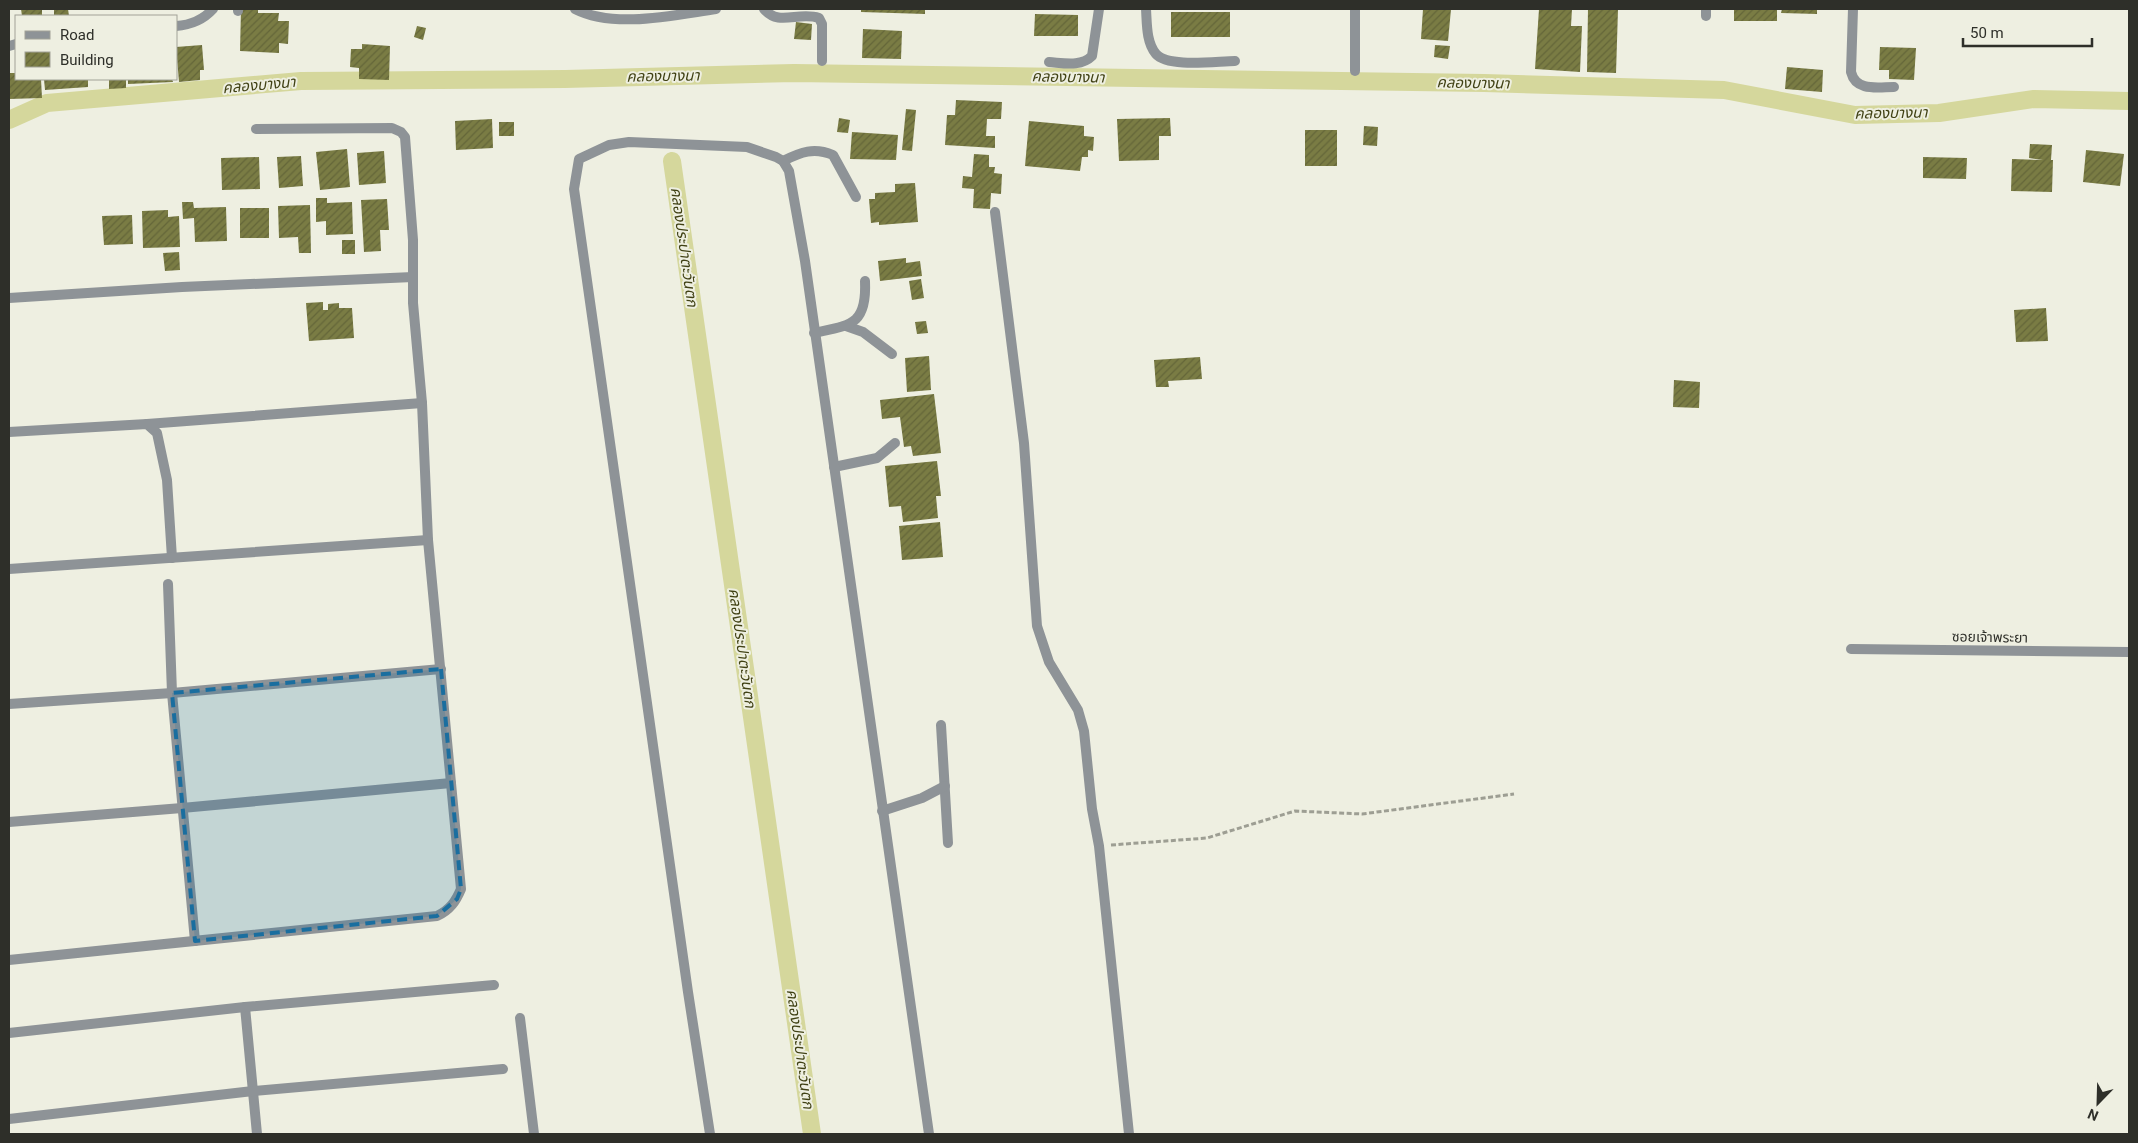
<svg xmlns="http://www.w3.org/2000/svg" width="2138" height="1143" font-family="Roboto,'Noto Sans Thai',sans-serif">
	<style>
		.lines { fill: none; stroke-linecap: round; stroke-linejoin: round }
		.canal { stroke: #d5d79c; stroke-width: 18 }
		.building { fill: url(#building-hatch) }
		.path { stroke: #9d9e93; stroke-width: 3; stroke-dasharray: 5 2.5; stroke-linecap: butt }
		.minor { stroke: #8e9397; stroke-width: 10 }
		.marked { fill: #1a6e9f; fill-opacity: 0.2; stroke: #1a6e9f; stroke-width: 4; stroke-dasharray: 10 6; stroke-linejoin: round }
		.labels { text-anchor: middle; stroke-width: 4; stroke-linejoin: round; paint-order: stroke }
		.street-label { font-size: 14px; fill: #2e2f29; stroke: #eeefe1 }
		.water-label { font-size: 15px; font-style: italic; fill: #404114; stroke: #eeefe1 }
	</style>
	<defs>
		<pattern id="building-hatch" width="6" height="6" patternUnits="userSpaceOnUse" patternTransform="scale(1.25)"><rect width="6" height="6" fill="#7a7c44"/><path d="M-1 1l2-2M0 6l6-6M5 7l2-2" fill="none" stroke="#646639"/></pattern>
	</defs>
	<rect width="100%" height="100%" fill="#eeefe1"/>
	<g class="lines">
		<g class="canal">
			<path d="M9 120 47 103 301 81 565 79 794 73 1484 83 1724 90 1855 115 1939 113 2034 99 2129 101"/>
			<path d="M672 161 812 1134"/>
		</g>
	</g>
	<g class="building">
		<path d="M21 9H42V16H22Z"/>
		<path d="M54 9H68L69 16H54Z"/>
		<path d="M241 9H258V13H279L278 21H289L288 44 279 43V53L240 51Z"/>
		<path d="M861 9H925V14L861 12Z"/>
		<path d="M1423 9H1451L1448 41 1421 39Z"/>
		<path d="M1539 9H1572L1571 26H1582L1580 72 1535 69Z"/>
		<path d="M1588 9H1618L1616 73 1587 72Z"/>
		<rect x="1734" y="9" width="43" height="12"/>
		<path d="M1782 9H1817V14L1781 13Z"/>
		<rect x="1171" y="12" width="59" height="25"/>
		<path d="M1035 14 1078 15V36H1034Z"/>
		<path d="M796 22 812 24 811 40 794 39Z"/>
		<path d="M417 26 426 28 423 40 414 37Z"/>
		<path d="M863 29 902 31 901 59 862 58Z"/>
		<path d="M362 44 390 46 389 80 359 79V68L350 67 351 49H362Z"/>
		<path d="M202 45 204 70H200V80L179 82 176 47Z"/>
		<path d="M1435 45 1450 46 1448 59 1434 57Z"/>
		<path d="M1880 47 1916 48 1914 80 1889 79V70H1879Z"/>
		<path d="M1787 67 1823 70 1822 92 1785 89Z"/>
		<path d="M9 73H16V79H41L42 98 9 99Z"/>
		<path d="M44 79H88V87L45 90Z"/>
		<path d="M109 79H126V88L109 89Z"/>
		<path d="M128 79H172L173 82 128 84Z"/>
		<path d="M956 100 1002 102 1001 119H987L986 136H995V148L945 145 947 115H955Z"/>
		<path d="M906 109 916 110 912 151 902 150Z"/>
		<path d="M839 118 850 120 848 133 837 132Z"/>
		<path d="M1170 118 1171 136H1159V160L1119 161 1117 119Z"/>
		<path d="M492 119 493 148 456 150 455 121Z"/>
		<path d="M1029 121 1084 126V136L1094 137 1093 151 1088 150V157H1082L1080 171 1025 166Z"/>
		<rect x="499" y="122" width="15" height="14"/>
		<path d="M1364 126 1378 127 1377 146 1363 145Z"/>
		<rect x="1305" y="130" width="32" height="36"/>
		<path d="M852 132 898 135 896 160 850 159Z"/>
		<path d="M2030 144 2052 145 2051 160H2053L2052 192 2011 191 2012 159 2043 160 2029 158Z"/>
		<path d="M347 149 350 187 320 190 316 152Z"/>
		<path d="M2086 150 2124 154 2120 186 2083 182Z"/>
		<path d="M384 151 386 183 359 185 357 153Z"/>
		<path d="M974 154 989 155V167H995L994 173 1002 174 1001 194 991 193 990 209 973 208 974 189 962 188 963 176 972 177Z"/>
		<path d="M301 156 303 186 279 188 277 157Z"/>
		<path d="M259 157 260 189 222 190 221 158Z"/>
		<path d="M1923 157 1967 158 1966 179 1923 178Z"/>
		<path d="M915 183 918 222 879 225V222L871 223 869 199H875V193L895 192V184Z"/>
		<path d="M316 198H327V203L352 202 353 234 326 235V221L316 222Z"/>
		<path d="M387 199 389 230H380L381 251 364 252 361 200Z"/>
		<path d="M182 202H193L194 208 226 207 227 241 195 242 194 218 183 219Z"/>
		<path d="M310 205 311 253H299L298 237 279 238 278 206Z"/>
		<rect x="240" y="208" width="29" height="30"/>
		<path d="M168 210V217L179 216 180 247 143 248 142 211Z"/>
		<path d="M132 215 133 244 104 245 102 216Z"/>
		<rect x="342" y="240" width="13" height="14"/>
		<path d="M179 252 180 270 165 271 163 253Z"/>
		<path d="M906 258V263L920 261 922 276 880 281 878 261Z"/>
		<path d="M921 279 924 298 912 300 909 281Z"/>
		<path d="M323 302V310H328V304L339 303V308H352L354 338 309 341 306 303Z"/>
		<path d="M2046 308 2048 341 2016 342 2014 310Z"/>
		<path d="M926 321 928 333 917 334 915 322Z"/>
		<path d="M929 356 931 390 907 392 905 358Z"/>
		<path d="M1200 357 1202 379 1168 381 1169 387H1156L1154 360Z"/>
		<path d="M1674 380 1700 382 1699 408 1673 407Z"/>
		<path d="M934 394 941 453 913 456 911 446 904 447 900 417 882 419 880 400Z"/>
		<path d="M937 461 941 496H936L938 518 903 522 901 506 889 507 885 466Z"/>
		<path d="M940 522 943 557 902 560 899 526Z"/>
	</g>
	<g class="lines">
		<path class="path" d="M1111 845 1207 838 1295 811 1362 814 1514 794"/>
		<g class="minor">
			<path d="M575 9C614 29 674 15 716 9"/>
			<path d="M764 9C779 27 798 11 819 18L822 24V61"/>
			<path d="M1146 9C1147 23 1146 42 1156 54 1168 68 1217 61 1235 61"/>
			<path d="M1355 9V71"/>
			<path d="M1853 9 1851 72C1856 92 1878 87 1894 87"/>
			<path d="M238 11V9"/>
			<path d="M1706 16V9"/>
			<path d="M176 26C191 25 203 20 213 9"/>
			<path d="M9 46 16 44"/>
			<path d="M1049 62C1064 63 1081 67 1092 56L1099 9"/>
			<path d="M783 161C801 152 814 147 833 155L856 197"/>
			<path d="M995 212 1024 443 1037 626 1049 662 1078 710 1084 731 1092 809 1099 846 1129 1134"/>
			<path d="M9 298 182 287 413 277"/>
			<path d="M846 326 863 332 892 354"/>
			<path d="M814 333C851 325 867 325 865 281"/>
			<path d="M147 424 422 403"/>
			<path d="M9 432 147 424 157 433 167 480 172 558"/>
			<path d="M834 467 877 458 895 443"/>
			<path d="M9 569 428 540"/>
			<path d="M168 584 172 693 195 941"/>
			<path d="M1851 649 2129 652"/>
			<path d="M9 704 172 693 441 669"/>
			<path d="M941 725 948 843"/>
			<path d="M882 811 922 798 945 786"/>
			<path d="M9 822 182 808 451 783"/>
			<path d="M9 960 437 916C450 910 456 901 461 889L428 540 422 403 413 303V240L405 137 401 132 392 128 256 129"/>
			<path d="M245 1007 257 1134"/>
			<path d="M520 1018 534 1134"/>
			<path d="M9 1033 245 1007 494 985"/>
			<path d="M9 1119 253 1091 503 1069"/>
			<path d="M710 1134 688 992 574 189 579 159 609 145 629 142 747 147 776 157 783 161 789 171 805 261 929 1134"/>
		</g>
	</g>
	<path class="marked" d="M441 669 461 889 457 899 437 916 195 941 172 693Z"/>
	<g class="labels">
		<g class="street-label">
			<text transform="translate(1990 637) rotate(1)" y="5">ซอยเจ้าพระยา</text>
		</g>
		<g class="water-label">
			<text transform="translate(663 76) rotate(-1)" y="5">คลองบางนา</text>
			<text transform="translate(1068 77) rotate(1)" y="5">คลองบางนา</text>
			<text transform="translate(1473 83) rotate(1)" y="5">คลองบางนา</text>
			<text transform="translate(259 85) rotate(-5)" y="5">คลองบางนา</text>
			<text transform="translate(1891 113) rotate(-1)" y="5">คลองบางนา</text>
			<text transform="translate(684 247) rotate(82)" y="5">คลองประปาตะวันตก</text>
			<text transform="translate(742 648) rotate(82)" y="5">คลองประปาตะวันตก</text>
			<text transform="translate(800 1049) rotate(82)" y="5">คลองประปาตะวันตก</text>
		</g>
	</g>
	<rect width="2138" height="1143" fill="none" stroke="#2e2f29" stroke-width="20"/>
	<rect x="15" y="15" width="162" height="65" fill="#eeefe1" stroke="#a1a297"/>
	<rect x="25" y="31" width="25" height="8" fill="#8e9397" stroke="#a1a297"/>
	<text x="60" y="40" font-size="15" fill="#2e2f29">Road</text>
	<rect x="25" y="52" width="25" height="15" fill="url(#building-hatch)" stroke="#a1a297"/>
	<text x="60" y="65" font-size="15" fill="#2e2f29">Building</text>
	<g transform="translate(2098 1103) rotate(203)" stroke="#eeefe1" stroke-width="4" paint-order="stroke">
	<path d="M0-4L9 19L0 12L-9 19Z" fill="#2e2f29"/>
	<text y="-8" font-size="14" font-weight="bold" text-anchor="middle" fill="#2e2f29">N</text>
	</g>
	<path d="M1963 38v8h129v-8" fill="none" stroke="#2e2f29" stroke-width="2.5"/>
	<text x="1970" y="38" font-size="15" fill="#2e2f29" stroke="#eeefe1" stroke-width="4" paint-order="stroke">50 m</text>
</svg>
